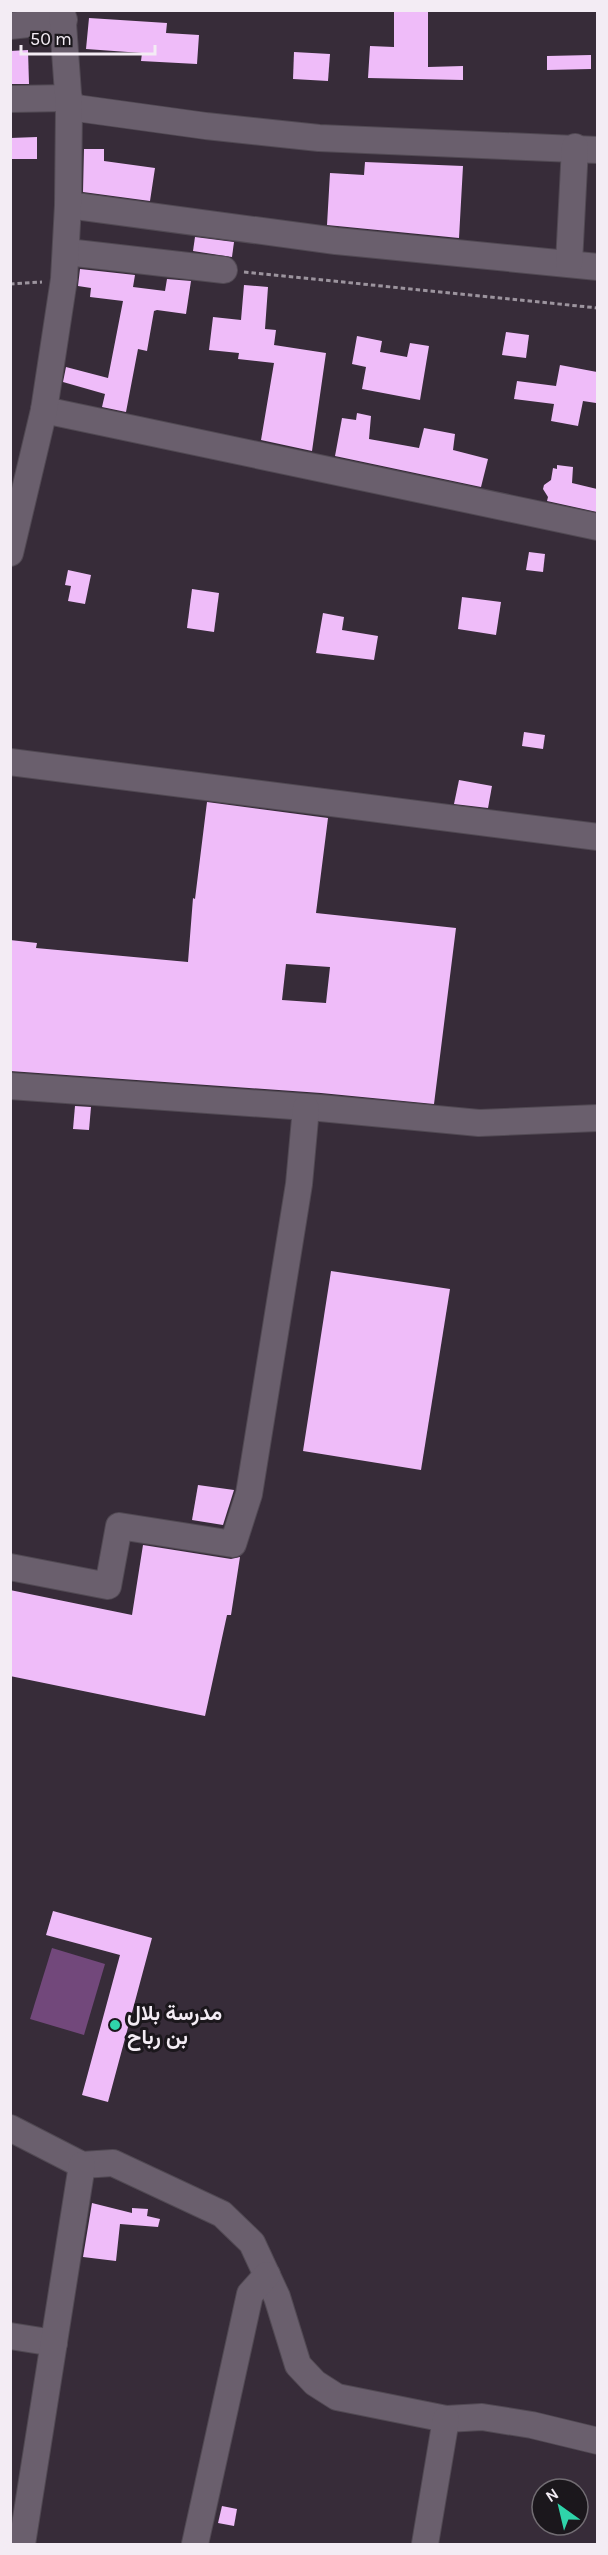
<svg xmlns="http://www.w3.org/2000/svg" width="608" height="2555" font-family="Karla,Vazirmatn,sans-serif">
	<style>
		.green { fill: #72487b }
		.building { fill: #efbcf9; fill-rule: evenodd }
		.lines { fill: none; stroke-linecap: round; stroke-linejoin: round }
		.minor-casing { stroke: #514953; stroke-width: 28 }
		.path { stroke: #9c949e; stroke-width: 3; stroke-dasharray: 4.5 3; stroke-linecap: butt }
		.minor { stroke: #6a5f6d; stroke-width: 26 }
		.poi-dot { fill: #2fd4aa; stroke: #1b171c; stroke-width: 2 }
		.labels { text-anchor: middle; stroke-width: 6; stroke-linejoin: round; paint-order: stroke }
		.poi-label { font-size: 21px; font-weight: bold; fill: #f3ecf4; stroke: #1b171c; text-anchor: start }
	</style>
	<rect width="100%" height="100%" fill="#372c39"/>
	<path class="green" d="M52 1948 105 1964 84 2035 30 2019Z"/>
	<g class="building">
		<path d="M394 10H428V67L463 66V80L368 78 370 46 394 47Z"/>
		<path d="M89 18 167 23 166 33 199 35 197 64 141 61 142 53 86 49Z"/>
		<path d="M28 50 29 84H10V51Z"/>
		<path d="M294 52 330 54 328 81 293 79Z"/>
		<path d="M591 55V69L547 70V56Z"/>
		<path d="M37 137V159H10V138Z"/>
		<path d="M84 149H104V161L155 168 150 201 83 192Z"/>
		<path d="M365 162 463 166 459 238 327 225 330 173 364 175Z"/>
		<path d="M195 237 234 242 232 257 193 251Z"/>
		<path d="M80 269 135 275 133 287 165 291 167 279 191 281 186 314 157 310 154 311 147 351 138 349 126 412 102 407 105 394 63 382 66 367 108 378 123 301 90 297 91 288 78 286Z"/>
		<path d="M244 285 268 287 265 329 276 330 274 345 326 353 312 451 261 440 274 363 238 359 239 353 209 350 213 317 241 320Z"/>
		<path d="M506 332 529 335 526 358 502 355Z"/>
		<path d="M357 336 382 341 380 352 407 357 410 343 429 346 420 400 362 389 366 367 352 364Z"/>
		<path d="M560 365 597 372 596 403 583 401 578 426 551 421 554 404 514 399 517 381 556 386Z"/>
		<path d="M357 413 371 416 369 439 419 448 424 428 455 434 453 450 488 459 481 487 335 456 342 418 356 420Z"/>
		<path d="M557 465 573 467 572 483 597 489V512L547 501 548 497 543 489 544 485 551 480 553 468 557 469Z"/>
		<path d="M529 552 545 554 543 572 526 570Z"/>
		<path d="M68 570 91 575 85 604 68 601 71 586 65 585Z"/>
		<path d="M192 589 219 593 214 632 187 628Z"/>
		<path d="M462 597 501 602 496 635 458 629Z"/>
		<path d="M323 613 344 617 342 630 378 636 374 660 316 653Z"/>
		<path d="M524 732 545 735 543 749 522 746Z"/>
		<path d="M459 780 492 786 488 808 454 804Z"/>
		<path d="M207 802 328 818 316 913 456 928 434 1104 321 1093 10 1071V940L37 943 36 948 188 962 193 898 195 899ZM286 964 330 967 326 1003 282 1000Z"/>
		<path d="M75 1106 91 1107 89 1130 73 1129Z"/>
		<path d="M331 1271 450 1289 421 1470 303 1451Z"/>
		<path d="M198 1485 234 1490 223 1525 192 1520Z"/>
		<path d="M143 1545 231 1559 240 1557 231 1615H227L205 1716 10 1676V1590L132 1615Z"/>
		<path d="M53 1911 152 1938 108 2102 82 2095 120 1955 46 1935Z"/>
		<path d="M92 2203 132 2213V2208L148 2209 147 2216 160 2219 158 2227 120 2224 116 2261 83 2257Z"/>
		<path d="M222 2506 237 2509 234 2526 218 2523Z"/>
	</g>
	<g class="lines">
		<defs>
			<g id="minor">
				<path d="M10 26 64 20"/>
				<path d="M10 99 69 98"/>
				<path d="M69 107 206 126 319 138 598 150"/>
				<path d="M68 205 336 241 598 267"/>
				<path d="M67 252 224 270"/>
				<path d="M569 263 575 147"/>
				<path d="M44 410 598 527"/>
				<path d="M10 553 44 410 64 279 68 205 69 107 62 10"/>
				<path d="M10 762 598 837"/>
				<path d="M10 1086 320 1108 479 1123 598 1118"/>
				<path d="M10 1567 108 1586 119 1526 233 1544 249 1494 299 1184 306 1108"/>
				<path d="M10 2128 82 2165 113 2163 222 2214 252 2243 277 2297 298 2365 315 2383 337 2397 446 2419 482 2417 532 2425 598 2441"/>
				<path d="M10 2336 54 2343"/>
				<path d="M22 2544 82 2165"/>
				<path d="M195 2544 250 2294 267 2275"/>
				<path d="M425 2544 446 2419"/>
			</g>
		</defs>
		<use href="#minor" class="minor-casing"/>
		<g class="path">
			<path d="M244 272 598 308"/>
			<path d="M10 284 42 282"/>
		</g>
		<use href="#minor" class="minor"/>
	</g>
	<circle class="poi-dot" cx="115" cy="2025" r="6"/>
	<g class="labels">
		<g class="poi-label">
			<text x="127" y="2020">مدرسة بلال<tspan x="127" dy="24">بن رباح</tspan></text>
		</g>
	</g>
	<rect width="608" height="2555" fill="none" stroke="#f3ecf4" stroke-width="24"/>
	<g transform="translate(560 2507) rotate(326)"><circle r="28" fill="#1b171c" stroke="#716c72" stroke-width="1.5"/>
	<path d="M0-4.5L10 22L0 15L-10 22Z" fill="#2fd4aa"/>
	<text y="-9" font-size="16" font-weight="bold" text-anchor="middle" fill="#f3ecf4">N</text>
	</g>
	<path d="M21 45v9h134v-9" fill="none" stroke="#f3ecf4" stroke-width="3"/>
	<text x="30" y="45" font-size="18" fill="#f3ecf4" stroke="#1b171c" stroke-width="4.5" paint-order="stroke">50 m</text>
</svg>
